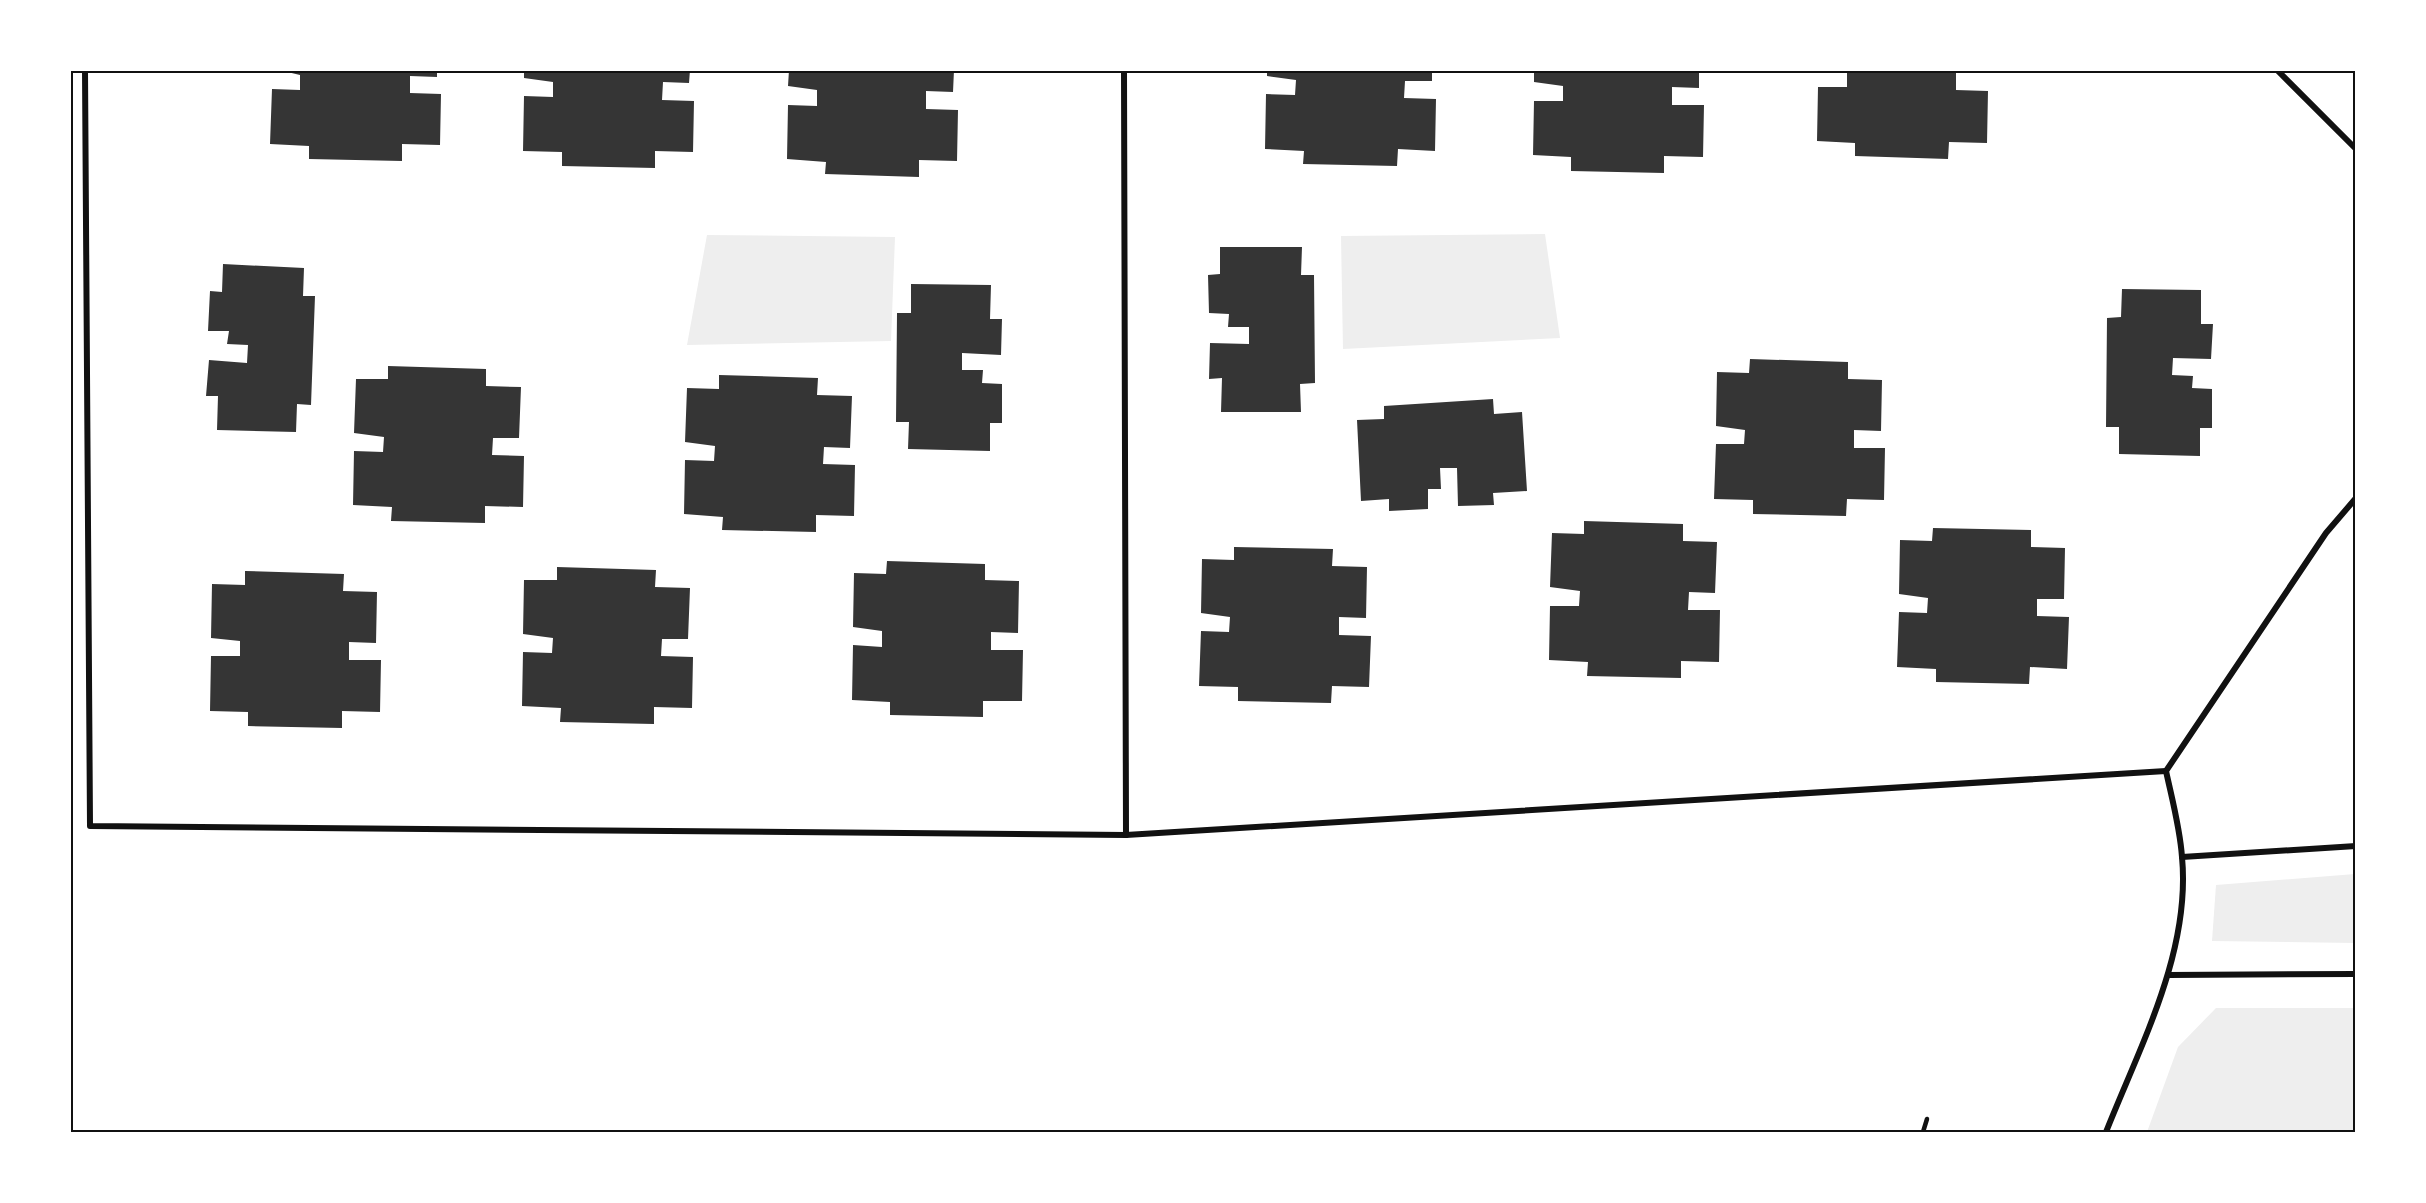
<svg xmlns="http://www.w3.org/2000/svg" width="2426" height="1203" font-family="'Archivo Narrow',sans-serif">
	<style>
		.green { fill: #eee }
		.building { fill: #353535 }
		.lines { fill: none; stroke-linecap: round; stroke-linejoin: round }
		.service { stroke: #111; stroke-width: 4.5 }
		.minor { stroke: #111; stroke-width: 6 }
		.neatline { fill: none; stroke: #111; stroke-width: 2 }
	</style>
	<rect width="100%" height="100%" fill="#fff"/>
	<g class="green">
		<path d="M1545 234 1560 338 1343 349 1341 236Z"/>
		<path d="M707 235 895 237 891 341 687 345Z"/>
		<path d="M2355 874V943L2212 941 2216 885Z"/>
		<path d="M2216 1008H2355V1132H2147L2178 1047Z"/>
	</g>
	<g class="building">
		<path d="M279 70H437V77L410 76V93L441 94 440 145 402 144V161L309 159V146L270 144 272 89 300 90V75Z"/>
		<path d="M524 70H690L689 83 663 82 662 100 694 101 693 152 655 151V168L562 166V152L523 151 524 96 553 97V82L524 78Z"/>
		<path d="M789 70H954L953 92 926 91V109L958 110 957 161 919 160V177L825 174 826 162 787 159 788 105 817 106V90L788 86Z"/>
		<path d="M1267 70H1432V81H1405L1404 98 1436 99 1435 151 1398 149 1397 166 1303 164 1304 151 1265 149 1266 94 1295 95 1296 80 1267 76Z"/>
		<path d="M1534 70H1699V88L1672 87V105H1704L1703 157 1664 156V173L1571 171V157L1533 155 1534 101H1563V86L1534 82Z"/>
		<path d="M1847 70H1983V73H1956V90L1988 91 1987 143 1949 142 1948 159 1855 156V143L1817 141 1818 87H1847Z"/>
		<path d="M1220 247H1302L1301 275H1314L1315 383 1300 384 1301 412H1221L1222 378 1209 379 1210 343 1249 344V327H1228L1229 314 1209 313 1208 275 1220 274Z"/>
		<path d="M223 264 304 268 303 296H315L311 405 297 404 296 432 217 430 218 396H206L209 360 247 363 248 345 227 344 229 331H208L210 291 222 292Z"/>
		<path d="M911 284 991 285 990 319H1002L1001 355 962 353V370H983L982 383 1002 384V423H990V451L908 449 909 422H896L897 313H911Z"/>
		<path d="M2122 289 2201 290V324H2213L2211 359 2173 358 2172 375 2193 376 2192 388 2212 389V428H2200V456L2119 454V427H2106L2107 318 2121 317Z"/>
		<path d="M1750 359 1848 362V379L1882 380 1881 431 1854 430V448H1885L1884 500 1847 499 1846 516 1753 514V500L1714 499 1716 444H1744L1745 430 1716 426 1717 372 1749 373Z"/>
		<path d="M388 366 486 369V386L521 387 519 438H493L492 455 524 456 523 507 485 506V523L391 521 392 507 353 505 354 451 383 452 384 437 354 433 356 379H388Z"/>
		<path d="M719 375 818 378 817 395 852 396 850 448 824 447 823 464 855 465 854 516 816 515V532L722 530 723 517 684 514 685 460 714 461 715 446 685 442 687 388 719 389Z"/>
		<path d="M1493 399 1494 414 1522 412 1527 491 1493 493 1494 505 1458 506 1457 468H1440L1441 489H1428V509L1389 511V499L1361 501 1357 420 1384 419V406Z"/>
		<path d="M1584 521 1683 524V541L1717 542 1715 593 1689 592 1688 610H1720L1719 662 1681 661V678L1587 676 1588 662 1549 660 1550 606H1579L1580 591 1550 587 1552 533 1584 534Z"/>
		<path d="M1933 528 2031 530V547L2065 548 2064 599H2037V616L2069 617 2067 669 2030 667 2029 684 1936 682V669L1897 667 1899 612 1927 613 1928 598 1899 594 1900 540 1932 541Z"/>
		<path d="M1234 547 1333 549 1332 566 1367 567 1366 618 1339 617V635L1371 636 1369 687 1332 686 1331 703 1238 701V687L1199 686 1201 631 1229 632 1230 617 1201 613 1202 559 1234 560Z"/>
		<path d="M887 561 985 564V580L1019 581 1018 633 991 632V650H1023L1022 701H983V717L890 715V702L852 700 853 645 882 647V631L853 627 854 573 886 574Z"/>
		<path d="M557 567 656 570 655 587 690 588 688 639H662L661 656 693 657 692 708 654 707V724L560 722 561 708 522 706 523 652 552 653 553 638 523 634 524 580H557Z"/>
		<path d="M245 571 344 574 343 591 377 592 376 643 349 642V660H381L380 712 342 711V728L248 726V712L210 711 211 656H240V641L211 638 212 584 245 585Z"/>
	</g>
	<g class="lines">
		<path class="service" d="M1923 1132 1927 1119"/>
		<g class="minor">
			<path d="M85 70 90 826 1126 835 2166 771"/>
			<path d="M1124 70 1126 835"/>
			<path d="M2277 70 2356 149"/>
			<path d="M2182 857 2356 846"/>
			<path d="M2168 975 2356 974"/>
			<path d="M2106 1132C2140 1046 2191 952 2182 857 2180 828 2172 799 2166 771L2326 533 2356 498"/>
		</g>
	</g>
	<rect width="2426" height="1203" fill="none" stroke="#ffffff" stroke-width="144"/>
	<rect x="72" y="72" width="2282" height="1059" class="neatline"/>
</svg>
